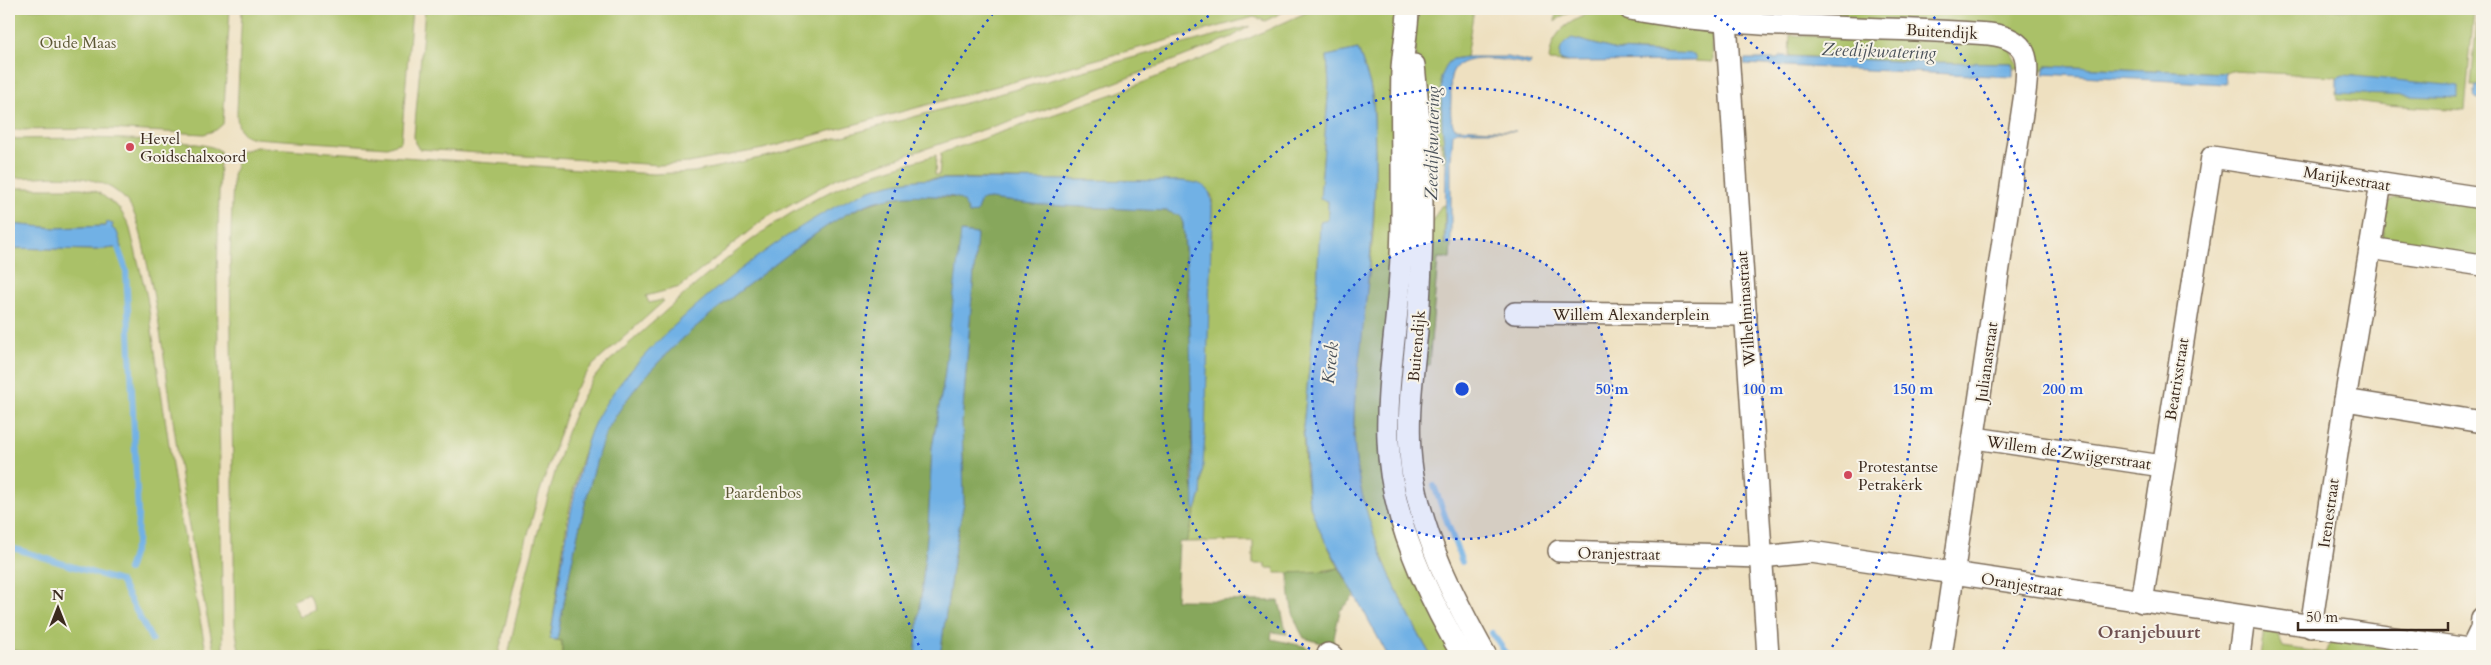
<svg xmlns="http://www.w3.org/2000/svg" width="2491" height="665" font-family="Cardo,serif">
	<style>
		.green { fill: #aac167; stroke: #727642; fill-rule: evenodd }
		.forest { fill: #87a75c; stroke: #61683d }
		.water { fill: #71b1e5; stroke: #566e82 }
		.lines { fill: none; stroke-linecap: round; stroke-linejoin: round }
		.stream { stroke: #71b1e5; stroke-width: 6 }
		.minor-casing { stroke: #7a6a57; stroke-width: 24 }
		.minor { stroke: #fff; stroke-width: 21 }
		.ring { fill: none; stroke: #1d4ed8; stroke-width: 2.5; stroke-dasharray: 2.5 5 }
		.poi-dot { fill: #d1495b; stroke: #f7f3e8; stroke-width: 2 }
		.labels { text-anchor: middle; stroke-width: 4; stroke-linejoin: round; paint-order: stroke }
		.street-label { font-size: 16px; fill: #3b2a1e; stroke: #f7f3e8 }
		.park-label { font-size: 16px; fill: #5c5734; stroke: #f7f3e8 }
		.poi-label { font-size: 16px; fill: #3b2a1e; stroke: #f7f3e8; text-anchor: start }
		.water-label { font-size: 18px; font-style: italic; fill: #4b525a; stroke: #f7f3e8 }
		.neighbourhood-label { font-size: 18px; font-weight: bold; fill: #6f5050; stroke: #f7f3e8 }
		.centre { fill: #1d4ed8; stroke: #f7f3e8; stroke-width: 2.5 }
		.ring-label { font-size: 15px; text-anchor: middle; font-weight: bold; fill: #1d4ed8; stroke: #f7f3e8; stroke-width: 4; stroke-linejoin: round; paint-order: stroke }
	</style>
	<rect width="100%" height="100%" fill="#f7f3e8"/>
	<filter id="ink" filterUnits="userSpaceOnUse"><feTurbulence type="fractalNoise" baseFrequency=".02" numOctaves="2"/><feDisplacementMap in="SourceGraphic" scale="10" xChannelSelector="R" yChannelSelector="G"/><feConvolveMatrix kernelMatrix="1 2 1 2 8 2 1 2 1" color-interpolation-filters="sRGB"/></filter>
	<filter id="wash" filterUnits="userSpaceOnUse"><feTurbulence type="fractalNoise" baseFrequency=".0096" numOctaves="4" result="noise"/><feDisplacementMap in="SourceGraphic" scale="20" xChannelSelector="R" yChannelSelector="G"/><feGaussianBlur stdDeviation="1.12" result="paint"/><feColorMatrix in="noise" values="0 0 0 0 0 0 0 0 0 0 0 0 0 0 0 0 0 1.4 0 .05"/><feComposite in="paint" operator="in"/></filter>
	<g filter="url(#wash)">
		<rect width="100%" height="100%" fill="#eee0c0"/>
		<g class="green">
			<path d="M9 9H230L223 124 216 130 204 134 107 129 9 130Z"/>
			<path d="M242 9H412L401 142 387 147 254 138C239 136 237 125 237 112Z"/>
			<path d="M425 9H1289L1265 21 1254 17 763 149 688 163 660 165 419 149 415 143 414 136Z"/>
			<path d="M1314 9H1402L1386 454 1459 656H1431C1395 594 1356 510 1354 436 1352 372 1367 308 1372 244 1375 214 1375 183 1375 153 1374 131 1376 107 1370 85 1367 73 1362 61 1358 49L1327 56 1329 84 1320 199 1328 201V220L1320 223 1317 291 1303 427 1305 471 1309 504 1320 531 1339 568 1308 573H1275L1274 568H1266V564H1253V541L1186 542 1201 494 1212 210V196L1205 187 1182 181C1124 181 1067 180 1010 179 973 179 933 176 897 183 816 197 629 348 595 423 567 484 561 572 550 639L562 641V656H508C519 601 533 547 549 494 562 448 573 397 607 363 677 302 745 234 829 192 862 175 901 166 936 155L935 175H939L941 153 1119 92 1214 54Z"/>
			<path d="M1420 9H1474L1466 57 1453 59 1441 77 1446 161H1443L1441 141H1434V186L1429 208 1414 31Z"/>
			<path d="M1557 9H1579L1562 16 1555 22Z"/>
			<path d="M1598 9 1655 17 1660 24 1695 30 1700 25 1712 31 1713 62 1695 61 1696 59 1664 52 1616 50 1576 39 1561 60 1567 62 1549 61C1552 27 1571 22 1598 9Z"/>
			<path d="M1648 9H2474L2465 110 2387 105 2337 99 2336 91 2458 98 2355 76H2339L2337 78 2336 76 2231 71 2225 73 2046 66 2043 70H2036L2033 46 2021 34Z"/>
			<path d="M2478 9H2482V86H2471Z"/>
			<path d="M1250 26 1232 37 1203 49 1046 109 837 178 764 219 680 287 646 296 649 303 662 300 664 301 593 365 574 390 538 497 514 585 498 656H240L235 626 230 260 233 176 239 152 256 147 653 174 694 172 769 156ZM308 594 315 610 300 617 292 601Z"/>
			<path d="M1790 35 2006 44 2021 68 2015 69 2013 63 1918 62 1789 56Z"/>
			<path d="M88 138C110 139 208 139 220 151L217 280 223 656H215C206 609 195 563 187 516 173 430 165 343 146 258 141 238 139 214 124 198 95 168 46 178 9 178V139Z"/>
			<path d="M9 188H82L98 192 119 208 129 225 147 297 178 505 206 651 203 652 204 656H43L9 649V248L96 250 122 247 107 222 106 226 56 228 9 224Z"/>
			<path d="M2401 195 2482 206V260L2390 246 2382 239 2388 202Z"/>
			<path d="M1445 205 1444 243H1451L1450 258H1438L1429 365H1419L1429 227 1441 206Z"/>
			<path d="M2264 631 2277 633 2283 647 2325 653 2329 645 2336 640 2441 656H2260Z"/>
		</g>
		<g class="forest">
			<path d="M919 195 959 198 965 203 969 214 976 213 981 200 990 199 1042 205 1167 211 1180 216 1183 223 1191 352 1192 483 1196 510 1186 542H1179L1176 600 1279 601 1287 634 1272 632 1271 639 1304 646 1322 656H940L955 548 964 502 962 421 977 234 962 232 944 379 932 448 928 528 915 656H562V641L557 640C567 586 577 531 592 477 596 463 598 447 605 434 641 364 717 308 778 262 803 243 828 222 857 209 877 200 897 196 919 195Z"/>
			<path d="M1339 568 1355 595 1340 611 1332 646 1304 638C1291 616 1289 598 1289 573L1328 571Z"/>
		</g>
		<g class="water">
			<path d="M1572 38 1616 50 1694 54 1696 59 1695 61 1567 62 1560 59C1559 48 1563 43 1572 38Z"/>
			<path d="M1358 49C1362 61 1367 73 1370 85 1375 106 1374 128 1375 149 1376 215 1368 280 1361 346 1357 376 1353 406 1354 436 1356 510 1395 594 1431 656H1388L1320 531 1309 504 1303 427 1317 291 1320 222 1328 220V201L1320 199 1329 84 1327 56Z"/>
			<path d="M1781 56 1918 62 2013 63V77L1744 64 1745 59H1777Z"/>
			<path d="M1466 57H1507L1531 62 1530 65C1513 61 1463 51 1453 71 1449 78 1451 89 1451 98 1451 107 1449 120 1455 128L1516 131H1457L1453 134 1451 160V243L1445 244 1446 159 1442 126 1441 77 1448 63 1453 59Z"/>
			<path d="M2046 66 2225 73 2226 84 2044 74Z"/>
			<path d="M2343 75 2458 86V98L2337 93V78Z"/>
			<path d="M2476 86H2482V100H2477L2474 97Z"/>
			<path d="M966 179 1182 181C1205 183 1212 187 1212 210L1205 435 1201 494 1196 510 1194 509 1189 297 1183 223 1180 216 1167 211 1042 205 990 199 981 200 976 213 969 214C962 193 953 197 934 196 907 194 881 197 856 209 828 223 803 243 778 262 716 309 648 359 609 427 600 443 597 461 592 477 577 531 567 586 557 640L550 639C559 587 565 535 577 483 582 463 586 440 595 422 633 344 792 219 873 189 902 178 935 179 966 179Z"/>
			<path d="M107 222 113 224 112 228 117 232 122 247 96 250 9 248V224L56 228 106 226Z"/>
			<path d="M961 232 977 234 962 421 964 502 955 548 940 656H915L928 528 932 448 944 379Z"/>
		</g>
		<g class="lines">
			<g class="stream">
				<path d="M116 242 126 270 138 514 137 542 128 570"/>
				<path d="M1434 486 1462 562"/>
				<path d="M9 547 120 581 152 640"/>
				<path d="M1492 633 1508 656"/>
			</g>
		</g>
	</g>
	<g filter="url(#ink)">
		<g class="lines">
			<defs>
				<g id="minor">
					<path d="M1408 9C1408 29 1403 49 1402 69 1400 137 1405 205 1400 274 1397 329 1386 384 1388 440 1390 516 1425 592 1463 656"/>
					<path d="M1630 9C1748 31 1870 25 1989 34 2030 39 2029 59 2025 93L1941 656"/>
					<path d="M1726 21 1768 656"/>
					<path d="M1414 65C1423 144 1424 225 1419 304 1416 359 1404 415 1412 470 1423 538 1453 597 1486 656"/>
					<path d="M2370 248 2482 265"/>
					<path d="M1515 313 1746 315"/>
					<path d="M2345 400 2482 422"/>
					<path d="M1975 438 2162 466"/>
					<path d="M1559 551 1761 557 1811 552 2482 651"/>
					<path d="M2142 602 2212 157 2482 198"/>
					<path d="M2311 627 2345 400 2381 183"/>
					<path d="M1328 654 1332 656"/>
					<path d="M2239 656 2244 618"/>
					<path d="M2468 656 2481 629 2482 618"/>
				</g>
			</defs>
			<use href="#minor" class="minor-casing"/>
			<use href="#minor" class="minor"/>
		</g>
	</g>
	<circle cx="1462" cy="389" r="150" fill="#1d4ed8" fill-opacity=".12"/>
	<g class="ring">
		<circle cx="1462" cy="389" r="150"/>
		<path d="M1323 656A301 301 0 1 1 1601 656"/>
		<path d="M1097 654A451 451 0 0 1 1216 11M1708 11A451 451 0 0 1 1827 654"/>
		<path d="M922 652A601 601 0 0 1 995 11M1929 11A601 601 0 0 1 2002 652"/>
	</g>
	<g class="poi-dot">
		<circle cx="130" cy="147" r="5"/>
		<circle cx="1848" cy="475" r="5"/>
	</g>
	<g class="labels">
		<g class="street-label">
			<text transform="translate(1942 31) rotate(3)" y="6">Buitendijk</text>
			<text transform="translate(2347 178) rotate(9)" y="6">Marijkestraat</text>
			<text transform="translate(1745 309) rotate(-94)" y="6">Wilhelminastraat</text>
			<text x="1631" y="320">Willem Alexanderplein</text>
			<text transform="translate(1416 346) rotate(-85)" y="6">Buitendijk</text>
			<text transform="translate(1986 362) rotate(-82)" y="6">Julianastraat</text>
			<text transform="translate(2176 379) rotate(-81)" y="6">Beatrixstraat</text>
			<text transform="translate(2069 452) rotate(8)" y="6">Willem de Zwijgerstraat</text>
			<text transform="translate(2328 513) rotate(-82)" y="6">Irenestraat</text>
			<text transform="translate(1619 553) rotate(1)" y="6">Oranjestraat</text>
			<text transform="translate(2022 584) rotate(9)" y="6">Oranjestraat</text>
		</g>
		<g class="park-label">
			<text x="78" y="48">Oude Maas</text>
			<text x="763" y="498">Paardenbos</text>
		</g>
		<g class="poi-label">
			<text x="140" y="144">Hevel<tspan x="140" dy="18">Goidschalxoord</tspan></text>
			<text x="1858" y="472">Protestantse<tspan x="1858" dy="18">Petrakerk</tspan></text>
		</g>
		<g class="water-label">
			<text transform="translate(1879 51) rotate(2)" y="6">Zeedijkwatering</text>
			<text transform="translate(1432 143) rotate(-89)" y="6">Zeedijkwatering</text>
			<text transform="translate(1330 363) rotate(-84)" y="6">Kreek</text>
		</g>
		<g class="neighbourhood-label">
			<text x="2149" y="638">Oranjebuurt</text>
		</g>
	</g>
	<circle cx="1462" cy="389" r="8" class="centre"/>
	<g class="ring-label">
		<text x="1612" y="394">50 m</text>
		<text x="1763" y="394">100 m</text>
		<text x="1913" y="394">150 m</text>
		<text x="2063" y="394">200 m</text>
	</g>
	<rect width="2491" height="665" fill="none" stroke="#f7f3e8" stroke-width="30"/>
	<g transform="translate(58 608)" stroke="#f7f3e8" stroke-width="4" paint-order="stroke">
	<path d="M0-4L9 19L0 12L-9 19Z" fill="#3b2a1e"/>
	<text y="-8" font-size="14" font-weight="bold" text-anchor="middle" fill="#3b2a1e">N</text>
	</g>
	<path d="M2298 622v8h150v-8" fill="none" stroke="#3b2a1e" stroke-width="2.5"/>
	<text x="2306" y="622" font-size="15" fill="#3b2a1e" stroke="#f7f3e8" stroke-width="4" paint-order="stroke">50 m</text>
</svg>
